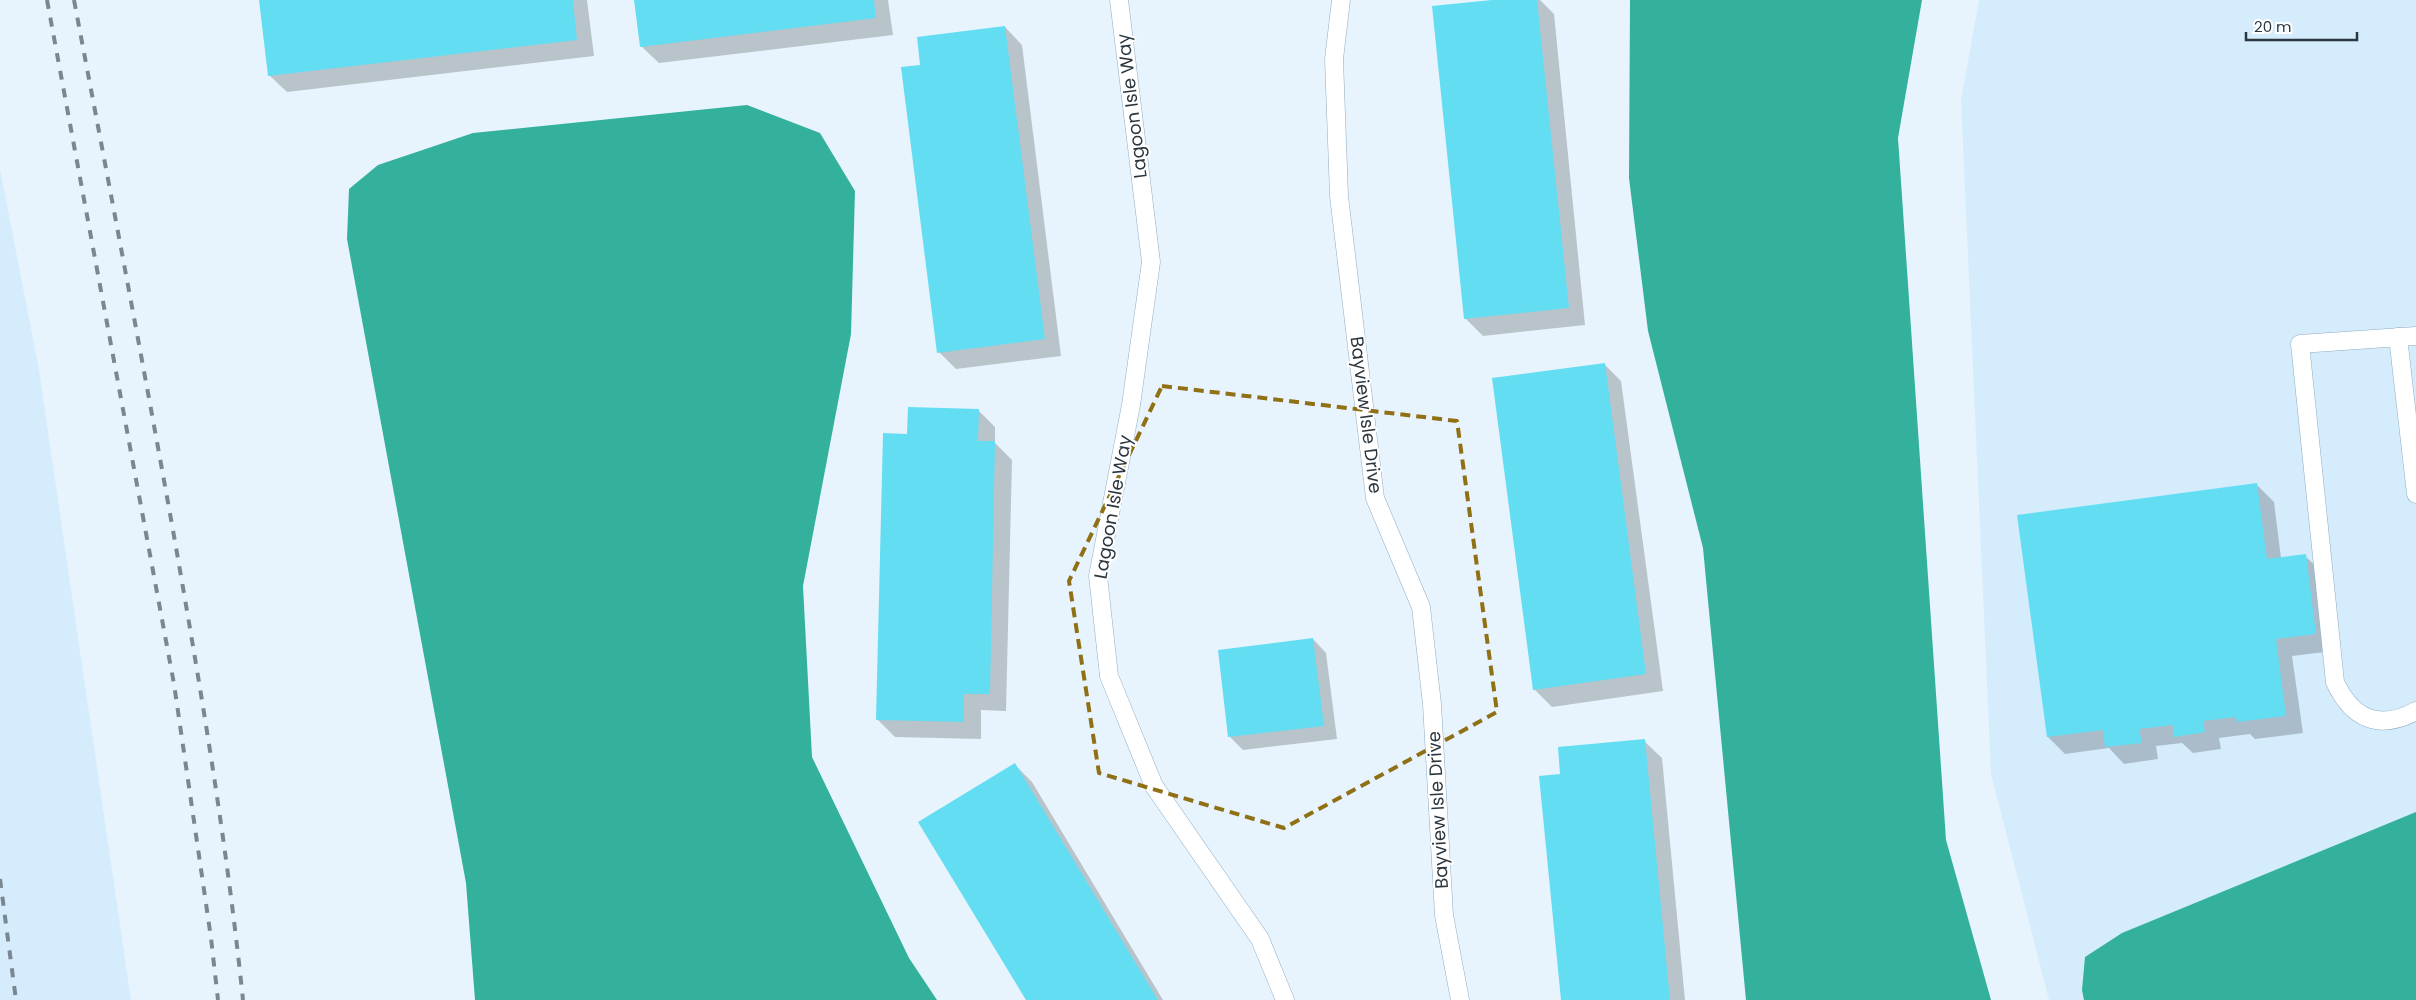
<svg xmlns="http://www.w3.org/2000/svg" width="2416" height="1000" font-family="Poppins,sans-serif">
	<style>
		.built { fill: #d5ecfd }
		.water { fill: #33b19d }
		.shadow { fill: #0003 }
		.building { fill: #63ddf2 }
		.lines { fill: none; stroke-linecap: round; stroke-linejoin: round }
		.service-casing { stroke: #8facc3; stroke-width: 19 }
		.service { stroke: #fff; stroke-width: 18 }
		.rail { stroke: #7b8790; stroke-width: 4; stroke-dasharray: 9 9; stroke-linecap: butt }
		.marked { fill: none; stroke: #907015; stroke-width: 4; stroke-dasharray: 10 6; stroke-linejoin: round }
		.labels { text-anchor: middle; stroke-width: 4; stroke-linejoin: round; paint-order: stroke }
		.street-label { font-size: 18px; fill: #2b3740; stroke: #fff }
	</style>
	<rect width="100%" height="100%" fill="#e8f4fd"/>
	<g class="built">
		<path d="M1979 0H2416V1000H2049L1991 774 1961 100Z"/>
		<path d="M0 169 39 370 131 1000H0Z"/>
	</g>
	<g class="water">
		<path d="M1630 0H1922L1898 138 1946 840 1991 1000H1746L1703 548 1648 331 1629 178Z"/>
		<path d="M747 105 820 133 855 191 851 334 803 586 812 757 909 958 937 1000H475L466 883 347 239 349 189 378 165 473 133Z"/>
		<path d="M2416 812V1000H2084L2082 990 2085 957 2122 933Z"/>
	</g>
	<g class="shadow">
		<path d="M260 0H587L594 56 287 92 269 75Z"/>
		<path d="M636 0H888L893 35 659 63 641 46Z"/>
		<path d="M1504 0H1540L1554 14 1585 325 1483 336 1465 318Z"/>
		<path d="M1005 27 1022 45 1061 356 956 369 939 352 921 66Z"/>
		<path d="M1604 364 1621 381 1663 691 1552 707 1534 689Z"/>
		<path d="M978 410 995 427V443L1012 460 1006 711 981 710V739L895 737 878 720 909 435Z"/>
		<path d="M2256 484 2274 502 2281 558 2305 556 2323 573 2333 651 2292 656 2303 733 2255 739 2250 734 2219 738 2221 749 2193 753 2182 743 2156 746 2158 759 2124 764 2109 748 2065 754 2048 737 2019 516Z"/>
		<path d="M1313 639 1326 653 1337 739 1243 750 1230 737Z"/>
		<path d="M1644 741 1662 758 1685 1000H1562V775Z"/>
		<path d="M1015 765 1032 782 1163 1000H1027Z"/>
	</g>
	<g class="building">
		<path d="M259 0H573L577 40 268 76Z"/>
		<path d="M634 0H874L876 18 640 47Z"/>
		<path d="M1492 0H1537L1569 308 1464 319 1432 6Z"/>
		<path d="M1005 26 1045 339 937 353 901 67 920 65 917 37Z"/>
		<path d="M1605 363 1646 674 1533 690 1492 378Z"/>
		<path d="M908 407 979 409 978 441H995L990 694H964V722L876 720 883 433 907 434Z"/>
		<path d="M2257 483 2267 559 2306 554 2316 634 2276 639 2286 716 2237 722 2236 717 2203 721 2205 732 2174 737 2173 725 2139 729 2142 743 2105 747 2103 730 2047 737 2017 515Z"/>
		<path d="M1313 638 1324 726 1228 737 1218 650Z"/>
		<path d="M1645 739 1670 1000H1561L1539 776 1560 774 1558 747Z"/>
		<path d="M1015 763 1158 1000H1026L918 822Z"/>
	</g>
	<g class="lines">
		<defs>
			<g id="service">
				<path d="M1119 0 1151 262 1131 405 1098 576 1109 676 1154 786 1260 939 1285 1000"/>
				<path d="M1341 0 1334 59 1339 196 1375 498 1421 607 1432 704 1444 915 1460 1000"/>
				<path d="M2416 336 2300 344 2335 682C2352 719 2379 731 2416 711"/>
				<path d="M2398 337 2416 494"/>
			</g>
		</defs>
		<use href="#service" class="service-casing"/>
		<use href="#service" class="service"/>
		<g class="rail">
			<path d="M47 0 174 684 211 938 218 1000"/>
			<path d="M74 0C108 179 142 357 174 536 201 690 227 845 243 1000"/>
			<path d="M0 879 16 1000"/>
		</g>
	</g>
	<path class="marked" d="M1162 386 1457 421 1497 712 1284 828 1099 773 1069 581Z"/>
	<g class="labels">
		<g class="street-label">
			<text transform="translate(1132 106) rotate(-97)" y="6">Lagoon Isle Way</text>
			<text transform="translate(1366 415) rotate(83)" y="6">Bayview Isle Drive</text>
			<text transform="translate(1113 507) rotate(-80)" y="6">Lagoon Isle Way</text>
			<text transform="translate(1438 810) rotate(-93)" y="6">Bayview Isle Drive</text>
		</g>
	</g>
	<path d="M2246 32v8h111v-8" fill="none" stroke="#2b3740" stroke-width="2.5"/>
	<text x="2254" y="32" font-size="15" fill="#2b3740" stroke="#ffffff" stroke-width="4" paint-order="stroke">20 m</text>
</svg>
